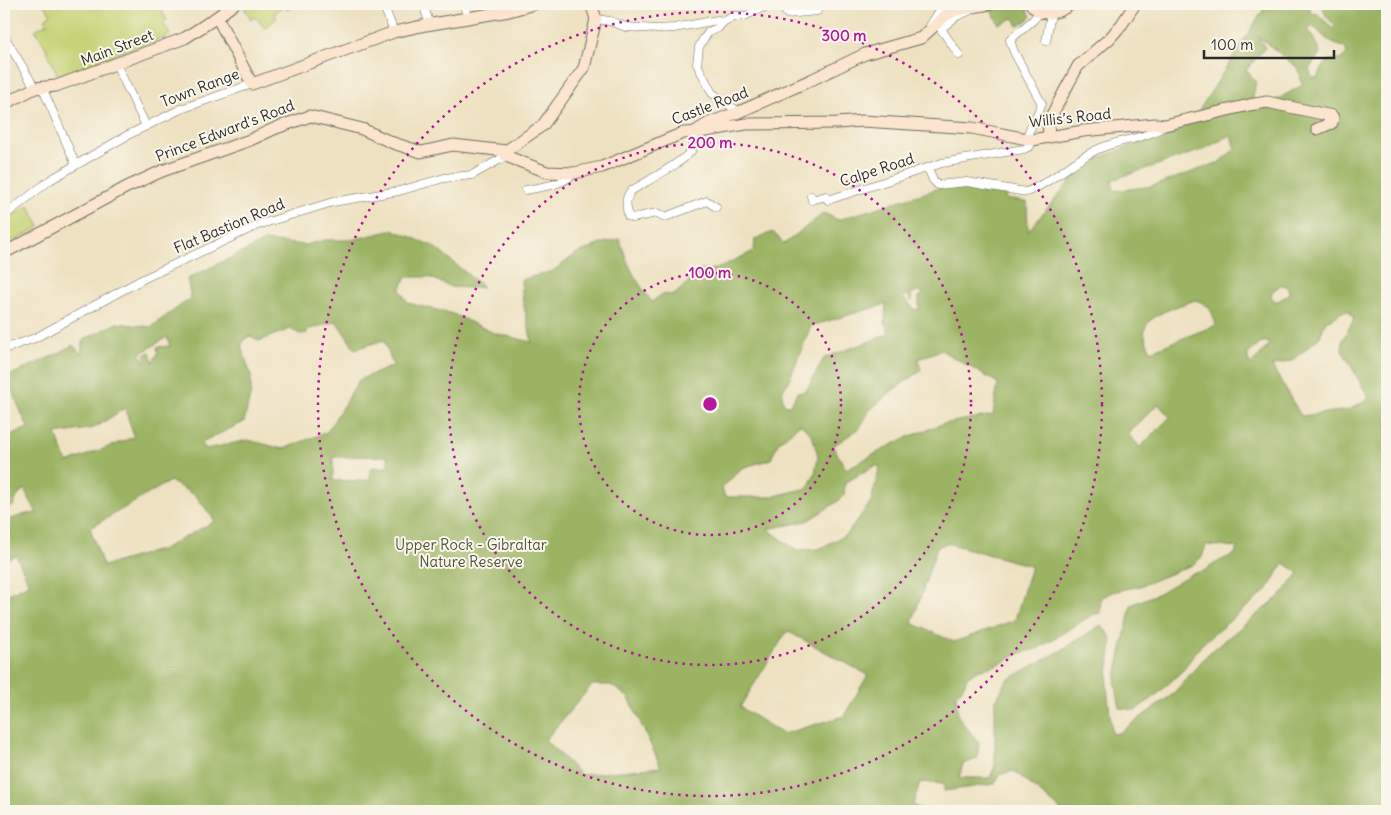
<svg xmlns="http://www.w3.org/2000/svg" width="1391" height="815" font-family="Delius,sans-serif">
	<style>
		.green { fill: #c4d172; stroke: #787e4e }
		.forest { fill: #9bb364; stroke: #636f48; fill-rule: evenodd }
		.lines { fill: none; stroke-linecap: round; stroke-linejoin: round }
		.street-casing { stroke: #6f6b60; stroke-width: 9 }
		.secondary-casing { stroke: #6f6b60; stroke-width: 13 }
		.street { stroke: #fff; stroke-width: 8 }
		.secondary { stroke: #fbe5cf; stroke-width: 11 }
		.ring { fill: none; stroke: #b5179e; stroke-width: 2.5; stroke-dasharray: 2.5 5 }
		.labels { text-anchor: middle; stroke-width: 4; stroke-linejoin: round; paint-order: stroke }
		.street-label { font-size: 15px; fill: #2b2b2b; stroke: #fbf7ec }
		.park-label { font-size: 15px; fill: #51543d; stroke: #fbf7ec }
		.centre { fill: #b5179e; stroke: #fbf7ec; stroke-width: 2.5 }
		.ring-label { font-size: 15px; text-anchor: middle; font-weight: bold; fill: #b5179e; stroke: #fbf7ec; stroke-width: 4; stroke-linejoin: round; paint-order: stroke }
	</style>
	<rect width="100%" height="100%" fill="#fbf7ec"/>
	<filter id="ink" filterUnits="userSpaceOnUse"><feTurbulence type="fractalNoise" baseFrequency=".02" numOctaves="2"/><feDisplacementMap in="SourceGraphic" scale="10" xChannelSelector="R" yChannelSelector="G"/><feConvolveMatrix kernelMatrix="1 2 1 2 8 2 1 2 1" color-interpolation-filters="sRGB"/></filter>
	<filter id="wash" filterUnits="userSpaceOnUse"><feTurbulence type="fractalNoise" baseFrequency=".0096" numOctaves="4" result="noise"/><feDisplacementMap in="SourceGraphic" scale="20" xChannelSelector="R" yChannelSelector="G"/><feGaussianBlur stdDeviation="1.12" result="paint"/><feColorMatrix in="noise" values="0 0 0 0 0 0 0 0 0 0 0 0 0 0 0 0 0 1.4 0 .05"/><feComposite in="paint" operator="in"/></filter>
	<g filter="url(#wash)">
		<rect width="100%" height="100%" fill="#eee1c1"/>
		<g class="green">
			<path d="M43 4H158L167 20 163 23 170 35 58 76 45 46 35 30 48 23 45 19 51 14Z"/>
			<path d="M242 4H296L287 10 283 6 274 14 277 18 265 28 255 17 251 19Z"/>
			<path d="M29 206 40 227 4 246V220Z"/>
		</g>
		<g class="forest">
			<path d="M1267 4H1310V13L1318 14 1333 29 1335 26 1326 16 1323 9 1328 4H1387V811H1060V809L1014 771 999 775 995 784 944 791V784L920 782 913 805 925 811H4V596L29 584 16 555 4 561V521L26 514 37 513 24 489 17 497 13 506 4 510V437L28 428 6 377 59 353 73 345 81 354 83 340 117 323 151 327 191 298 187 279 265 241 305 245 325 240H351L394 230 433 246 483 287 471 288 451 287 429 277H406L400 290 408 303 453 314 494 333 532 342 523 302 521 280 553 271 576 254 603 243 620 239C627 265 636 281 652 302L662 294 674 295 690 281 698 270 716 269 754 251 755 239 773 232 784 244 824 213 838 220 937 189 967 185 1005 191V199L1027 202 1028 231 1078 172 1091 161 1191 123ZM1310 27 1315 28C1325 38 1331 45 1345 47L1347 54 1340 60H1329L1323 67 1318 77 1312 78 1309 69 1320 54 1318 45 1309 32ZM1258 36 1299 69 1302 85 1273 102 1252 103 1256 81 1246 70 1265 48ZM1231 135 1235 149 1220 162 1153 186 1114 191 1112 180 1202 150ZM1280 285H1285L1289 290 1288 295 1278 301H1275L1271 296 1272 292ZM919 291 924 293 919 297V309L915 310 902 296 907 295 912 302 911 293ZM1195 300C1211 305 1211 310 1216 325L1151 351C1148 344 1143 336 1145 329 1148 314 1182 305 1195 300ZM886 304 885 322 889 334 824 358 806 391 798 392 790 405H785C780 396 782 390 788 383L811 326ZM1349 311 1354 319 1343 339 1342 350 1369 398 1349 410 1301 416 1272 366 1291 361 1299 355 1320 337 1326 320 1332 319 1342 312ZM336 321 355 349 384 340 393 366 359 380 327 432 283 449 248 440 207 449 200 443 244 422 251 392V375L241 346 246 338 251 336 259 341 290 329 300 334 307 333V330ZM167 337 170 346 157 347 158 353 153 362 150 352 146 354 144 362 140 354ZM1266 341 1269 345 1251 364 1248 361V354L1261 343ZM941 350 998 383 993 415 942 424 903 439 846 469 833 446 860 428 869 411 893 390 921 371 918 359ZM1158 404 1170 417 1140 447 1128 434ZM125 408 134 437 67 463 56 434 94 428ZM800 424 812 435 818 456 815 473 808 488 770 497H725L722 488 742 468 771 459 778 443ZM388 456V467L370 468V480L333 481V457ZM874 466H880L871 502 847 534 819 549 796 550 768 529 807 521 837 502 844 495 845 483ZM170 481 196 496 215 521 163 549 103 566 90 528ZM947 543 1031 566 1015 620 954 642 912 623 937 547ZM1206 545 1237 547 1235 554 1217 562 1204 571 1191 574 1159 593 1131 605 1115 681 1120 708 1135 710 1153 698 1181 672 1202 644 1267 590 1284 563 1299 573 1281 595 1208 654 1172 695 1119 733 1112 734 1107 686 1112 638 1101 625 1060 651 1007 680 995 702V765L990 778H959L963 764 977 759 979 744 958 716 956 694 963 688 967 677 977 670 997 665 1018 654 1039 648 1092 615 1100 613 1101 598 1112 592 1140 586 1192 565 1202 557ZM787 631 868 675 844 716 783 734 740 707ZM592 685H611L629 698 661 767 581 775 545 740Z"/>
			<path d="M1027 7 1031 17 1018 26 1014 18 999 24 990 9Z"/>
		</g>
	</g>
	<g filter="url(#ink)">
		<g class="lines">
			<defs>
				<g id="street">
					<path d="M383 4 394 32"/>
					<path d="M423 4 430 25"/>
					<path d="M464 4 467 18"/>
					<path d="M780 4 787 14 817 11"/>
					<path d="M596 19 610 21 626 27 657 29 674 28 718 20 723 22 734 16H745L770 4"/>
					<path d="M723 22 718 28 709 32 704 38 699 47 697 64 712 93 739 112"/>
					<path d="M930 26 944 4"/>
					<path d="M4 36 35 88"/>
					<path d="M1046 41 1051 14"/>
					<path d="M959 55 941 29 957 16 969 11"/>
					<path d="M116 64 146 126"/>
					<path d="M42 87 76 165"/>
					<path d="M694 132C695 137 696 143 693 148 687 161 645 182 631 191 624 199 627 207 628 216L633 218 657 213 665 217 707 201 716 207"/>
					<path d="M1027 139 1029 131 1042 104 1014 52 1010 40 1033 20 1041 11"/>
					<path d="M928 168 933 180 938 185 967 182 1026 192C1054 182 1077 156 1106 146 1126 139 1148 138 1165 125"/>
					<path d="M526 190C540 187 564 185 574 173"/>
					<path d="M811 196 812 200 826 196 828 200 942 163 1024 149 1030 146 1032 140"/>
					<path d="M4 216 50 180 128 135 181 109 252 84"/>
					<path d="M4 349 35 338 143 279 258 225 333 202 399 191 444 178 472 175 506 156"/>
				</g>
				<g id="secondary">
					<path d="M1031 4C1041 19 1059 13 1071 4"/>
					<path d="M217 17 252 84 394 32 426 25 509 11 534 4"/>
					<path d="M4 104 35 88 56 86 185 38 217 17 234 4"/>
					<path d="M696 131 709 123 739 112 811 80 865 54 921 38 945 16 956 10 990 4"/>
					<path d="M1049 136 1048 122 1078 66 1110 38 1122 24 1135 4"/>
					<path d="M506 151V156L547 172 574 173 602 167 683 133 700 132 746 124 837 123 863 121 972 128 1032 140 1083 131 1155 124 1165 125 1249 105 1267 102 1332 116 1333 118 1332 123 1317 129"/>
					<path d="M4 253 127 187 162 171 250 140 276 128 310 116 362 129 393 143 421 152 453 145 506 151 543 125 584 68 596 19 591 4"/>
				</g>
			</defs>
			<use href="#street" class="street-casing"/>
			<use href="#secondary" class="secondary-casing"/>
			<use href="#street" class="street"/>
			<use href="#secondary" class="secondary"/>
		</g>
	</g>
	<g class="ring">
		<circle cx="710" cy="404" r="131"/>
		<circle cx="710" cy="404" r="261"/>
		<circle cx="710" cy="404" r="392"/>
	</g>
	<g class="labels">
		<g class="street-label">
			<text transform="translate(117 48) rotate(-21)" y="5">Main Street</text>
			<text transform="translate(200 88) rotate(-21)" y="5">Town Range</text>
			<text transform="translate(710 106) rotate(-21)" y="5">Castle Road</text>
			<text transform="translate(1070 118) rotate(-6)" y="5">Willis’s Road</text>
			<text transform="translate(225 131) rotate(-21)" y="5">Prince Edward's Road</text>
			<text transform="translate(877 170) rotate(-18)" y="5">Calpe Road</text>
			<text transform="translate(229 226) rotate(-23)" y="5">Flat Bastion Road</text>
		</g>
		<g class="park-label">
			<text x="471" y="550">Upper Rock - Gibraltar<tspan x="471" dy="17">Nature Reserve</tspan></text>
		</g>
	</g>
	<circle cx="710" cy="404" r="8" class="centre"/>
	<g class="ring-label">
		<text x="844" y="41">300 m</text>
		<text x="710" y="148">200 m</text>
		<text x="710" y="278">100 m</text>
	</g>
	<rect width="1391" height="815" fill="none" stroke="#fbf7ec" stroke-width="20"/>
	<path d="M1204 50v8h130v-8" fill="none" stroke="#2b2b2b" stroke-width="2.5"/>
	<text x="1211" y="50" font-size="15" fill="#2b2b2b" stroke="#fbf7ec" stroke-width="4" paint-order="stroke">100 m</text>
</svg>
